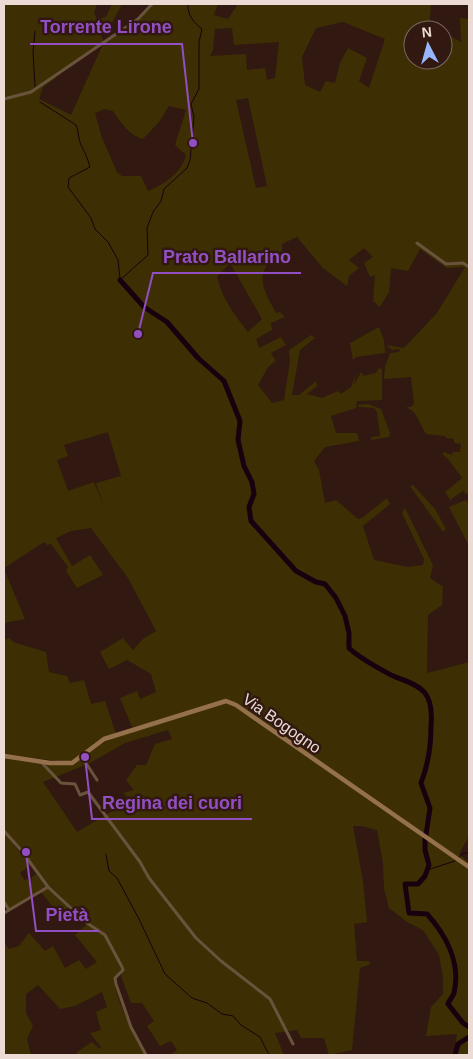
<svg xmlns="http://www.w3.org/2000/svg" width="473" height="1059" font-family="Helvetica,sans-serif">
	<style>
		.green { fill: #3d2f03; fill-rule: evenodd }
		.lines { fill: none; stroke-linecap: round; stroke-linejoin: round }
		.stream { stroke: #19000f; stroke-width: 1 }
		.river { stroke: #19000f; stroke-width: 5 }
		.minor { stroke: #6a533d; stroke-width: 3 }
		.secondary { stroke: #95704d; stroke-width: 4.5 }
		.labels { text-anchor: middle; stroke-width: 5; stroke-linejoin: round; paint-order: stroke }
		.street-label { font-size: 16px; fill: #ecdad5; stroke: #311810 }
		.leader { fill: none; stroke: #924fc3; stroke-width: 2 }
		.callout-dot { fill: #924fc3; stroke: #311810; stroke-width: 2 }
		.callout-label { font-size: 18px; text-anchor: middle; font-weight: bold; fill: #924fc3; stroke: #311810; stroke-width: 5; stroke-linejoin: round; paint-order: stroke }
	</style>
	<rect width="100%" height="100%" fill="#311810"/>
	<g class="green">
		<path d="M4 4H97L94 13 97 19 106 17 112 4H122L110 27 102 32 101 36 104 41 54 75 56 78 43 87 39 99 71 115 103 44 138 20 153 4H218L214 15 228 19 238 4H431L429 30H413V60H443V36L448 35 461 42 460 18 469 19V493L465 494 464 490 450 500 445 492 462 478 448 459 443 455V452L452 455 453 452H460L461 444 454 443V439L446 438 445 436 426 434 414 412 406 407H411L414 404 411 377 384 379 385 367 390 353 399 352 400 349 392 350 386 345 404 348 437 313 465 267 447 268 420 249 408 271 391 268 389 292 380 307 373 301 375 275 370 277 364 263 373 257 364 248 349 260 359 268 349 276 347 286 323 268 297 237 282 244V251C253 272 261 286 276 313L280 312 285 317 271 323 272 330 256 339 259 348 281 337 286 345 271 353 276 361 268 367 258 385 272 403 284 400 290 361 289 350 311 335 315 338 300 350 292 395H299L316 381 317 386 307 394 322 398 338 391 341 394 351 387 356 374 354 385 361 372 364 376 376 373 379 368 382 369V400L357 401 356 408 331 416 336 433H357L359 441 325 447 314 461 319 470 325 503 336 500 358 519 362 518 387 498 390 504 363 526 374 560 408 567 423 565 424 559 402 513 405 508 433 565 430 578 443 587 442 605 428 615 427 673 469 662V836L459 854 468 862 469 871V1055H452L455 1047 457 1034 426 1036 431 1007 443 994V977L439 955 423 930 407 922 389 908 384 889 383 863 377 830 362 826H353L363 881 367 922 354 924 357 961H368L371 964 360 968 352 1050 329 1055 324 1038H301L297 1030 275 1033 284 1055H171L177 1050 171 1041 160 1046 147 1026 154 1021 142 1003H131L121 976 123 967 115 953 121 970 115 977C111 991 137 1041 145 1055H77V1052L92 1042 100 1049 101 1047 90 1033 101 1030 96 1012 107 1007 102 992 75 1006 60 1009 38 985 26 994V1013L33 1026 27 1039 31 1055H4V942L9 949 19 946 29 933 45 951 53 946 65 968 79 960 86 969 97 962 75 935 88 923 48 886 22 850 4 831V757L49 764H72L103 742 179 716 132 727 120 698 137 691 140 699 156 692 151 674 127 660 109 669 100 652 123 638 133 650 144 638 156 631 128 578 91 528 71 531 56 538 72 566 90 555 103 575 77 588 66 571 68 567 51 544 47 545 44 542 4 568ZM343 22 385 39 369 88 359 81 367 58 348 48 340 63 335 83 326 81 320 92 305 85 302 57 316 28ZM232 28 234 45 279 42 275 78 267 80 265 68 247 70 246 54 210 56 213 50 215 29ZM248 98 267 186 256 188 236 100ZM169 106 186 110 175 145 186 155C182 172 165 184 148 191L141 176H122L117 172 102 138 95 113 105 109 113 111C121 123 129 135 143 139L159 122ZM230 263 262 319 248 332C235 316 221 297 217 276ZM108 432 121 476 96 483 103 505 94 482 68 491 57 460 68 456 64 445ZM168 730 172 739 155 744 146 765H137L126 780 134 790 123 793 131 800 77 832 43 782 90 763 125 743Z"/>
		<path d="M379 327 384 340 385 353 356 357 353 360 350 343Z"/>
		<path d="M368 404 381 409 390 433 389 437 371 440V437L380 436 377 412 374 408 359 407 357 405Z"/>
		<path d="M413 485 435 509 446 529 443 532 410 486Z"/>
		<path d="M466 500 469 505V546L449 507Z"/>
		<path d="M4 569 25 619 4 623Z"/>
		<path d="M10 638 13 642 46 652 49 672 67 676 70 683 84 680 91 704 105 701 116 734 69 762 4 755V640Z"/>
		<path d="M4 832 30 865 20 873 24 880 27 879 30 884 32 877 36 874 46 887 8 910 4 903Z"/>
		<path d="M48 888 69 906 60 916 51 908 52 906 41 892Z"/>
	</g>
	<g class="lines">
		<g class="stream">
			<path d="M35 87 33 52 35 31"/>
			<path d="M40 102 76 125C79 132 78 140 82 147 85 153 88 159 90 167L69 178 68 187 91 218 95 229 108 242 118 260 120 278"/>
			<path d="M120 280 148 255 147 228 153 212 161 201 164 189 187 168 190 160 194 117 191 104 199 89V42L202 29C194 23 187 15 188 4"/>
			<path d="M106 854 109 871 117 878 139 919 165 974 192 998 207 1003 222 1014 233 1016 241 1025 260 1037 269 1055"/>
			<path d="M459 857 464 853H469"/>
			<path d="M427 870 455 861"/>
		</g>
		<g class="river">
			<path d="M120 280 144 307 167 322 198 358 224 381 240 421 238 440 244 466 252 482 254 494 249 507 251 521 296 571 316 582 325 584 336 598 345 616 349 633V648C358 657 378 668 391 675 401 680 417 683 425 693 432 702 432 715 431 726 431 745 428 765 421 783L430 808 426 835"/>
			<path d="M425 837V850L429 865 425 876 418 884H405L409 913 427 914C446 935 461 963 454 993 453 997 449 1000 448 1004L463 1023 469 1027"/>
			<path d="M455 1055 458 1044 469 1037"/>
		</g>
		<g class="minor">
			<path d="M4 99 31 92 138 19 152 4"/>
			<path d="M417 243 446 264 463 263 469 267"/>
			<path d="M82 757 97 780"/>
			<path d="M41 762 61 783 75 784 80 795 88 792 140 862 149 878 196 938 221 961 270 999 293 1044"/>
			<path d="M4 831 21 850 48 887 87 923 105 935 122 967 123 970 115 978 116 984 131 1027 146 1055"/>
			<path d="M4 902 9 910"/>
			<path d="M4 913 48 887"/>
		</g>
		<path class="secondary" d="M4 756 50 763H72L104 739 226 701 236 705 469 867"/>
	</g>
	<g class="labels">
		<g class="street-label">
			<text transform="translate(282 723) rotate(35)" y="6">Via Bogogno</text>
		</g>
	</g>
	<path class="leader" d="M193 143L182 44H30M138 334L153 273H301M85 757L92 819H252M26 852L36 931H99"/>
	<g class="callout-dot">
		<circle cx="193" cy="143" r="5"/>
		<circle cx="138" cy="334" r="5"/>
		<circle cx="85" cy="757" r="5"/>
		<circle cx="26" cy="852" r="5"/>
	</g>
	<g class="callout-label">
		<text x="106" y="33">Torrente Lirone</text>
		<text x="227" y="263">Prato Ballarino</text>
		<text x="172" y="809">Regina dei cuori</text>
		<text x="67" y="921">Pietà</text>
	</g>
	<rect width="473" height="1059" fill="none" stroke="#ecdad5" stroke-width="10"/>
	<g transform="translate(428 45) rotate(354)"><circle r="24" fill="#311810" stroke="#7c665f"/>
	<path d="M0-4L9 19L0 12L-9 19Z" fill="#97b6fd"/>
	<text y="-8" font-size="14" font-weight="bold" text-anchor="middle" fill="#ecdad5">N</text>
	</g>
</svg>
